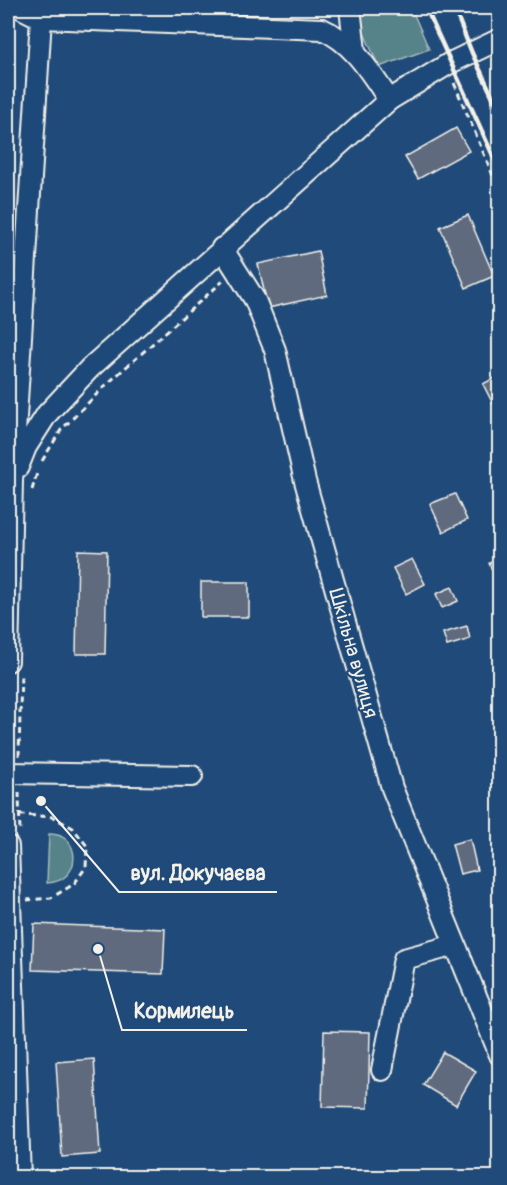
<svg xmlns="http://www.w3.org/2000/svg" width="507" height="1185" font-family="Pangolin,sans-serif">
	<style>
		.green { fill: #56828a; stroke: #a5bab9; stroke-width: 1.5 }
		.building { fill: #5f6a7f; stroke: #f4f1e8; stroke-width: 1.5 }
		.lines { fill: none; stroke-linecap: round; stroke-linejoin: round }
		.minor-casing { stroke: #f4f1e8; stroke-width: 24 }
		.path { stroke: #f4f1e8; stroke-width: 3; stroke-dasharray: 6 4.5; stroke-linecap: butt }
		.minor { stroke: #1f4a7a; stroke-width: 20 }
		.rail { stroke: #f4f1e8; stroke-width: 4.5 }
		.labels { text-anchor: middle; stroke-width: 4.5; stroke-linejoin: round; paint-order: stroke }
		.street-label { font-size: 20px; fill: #f4f1e8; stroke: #1f4a7a }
		.leader { fill: none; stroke: #f4f1e8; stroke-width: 2 }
		.callout-dot { fill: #f4f1e8; stroke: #1f4a7a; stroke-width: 2 }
		.callout-label { font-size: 21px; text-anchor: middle; font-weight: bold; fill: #f4f1e8; stroke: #1f4a7a; stroke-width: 4.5; stroke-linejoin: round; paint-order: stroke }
	</style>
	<rect width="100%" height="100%" fill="#1f4a7a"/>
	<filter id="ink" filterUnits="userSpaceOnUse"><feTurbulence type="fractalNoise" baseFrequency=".0167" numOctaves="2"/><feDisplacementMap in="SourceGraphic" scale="12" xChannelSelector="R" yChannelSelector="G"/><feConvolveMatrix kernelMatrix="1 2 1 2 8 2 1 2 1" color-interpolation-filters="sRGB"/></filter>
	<g filter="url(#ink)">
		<g class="green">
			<path d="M353 8H411L429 49 379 67Z"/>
			<path d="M49 834C82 833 83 882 47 883Z"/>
		</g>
		<g class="building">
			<path d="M456 128 469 151 418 179 405 157Z"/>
			<path d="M468 215 494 276 466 288 440 227Z"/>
			<path d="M318 251 327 295 268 308 258 264Z"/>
			<path d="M500 375V401L493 404 483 384Z"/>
			<path d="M455 494 467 520 443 532 430 504Z"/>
			<path d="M78 550 107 551 105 654H76Z"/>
			<path d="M500 558V585H499L489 563Z"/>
			<path d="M412 559 425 584 406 594 393 568Z"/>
			<rect x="201" y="582" width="48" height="35"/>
			<path d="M452 587 458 601 442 608 436 594Z"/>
			<path d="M467 626 470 639 447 646 443 633Z"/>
			<path d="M470 839 477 870 460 874 452 844Z"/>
			<path d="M34 924 165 929 163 974 32 970Z"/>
			<path d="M324 1031 370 1032 368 1108 322 1107Z"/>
			<path d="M443 1052 476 1071 456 1105 423 1085Z"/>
			<path d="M94 1059 100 1154 62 1157 56 1062Z"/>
		</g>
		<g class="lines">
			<defs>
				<g id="minor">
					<path d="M350 8 355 51"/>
					<path d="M41 18 322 29C354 43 370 72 389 100"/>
					<path d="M222 248 255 300 275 350 305 481 392 788 500 1055"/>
					<path d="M18 467 26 447 47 414 90 368 389 100 450 63 500 39"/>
					<path d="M8 661 12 481 41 18 21 8"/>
					<path d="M8 773 192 776"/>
					<path d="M8 846 20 1178"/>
					<path d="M382 1070 404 959 455 945"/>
				</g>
			</defs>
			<use href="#minor" class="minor-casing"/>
			<g class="path">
				<path d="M454 83 500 192"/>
				<path d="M42 461 61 430 106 385 223 281"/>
				<path d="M32 490 37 473"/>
				<path d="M19 756 21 672"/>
				<path d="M19 792 20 834"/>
				<path d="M8 814 53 817 73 828 87 846 86 867 74 884 51 898 27 900"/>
			</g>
			<use href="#minor" class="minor"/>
			<g class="rail">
				<path d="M426 8 500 171"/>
				<path d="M454 8 472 53 500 112"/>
			</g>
		</g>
	</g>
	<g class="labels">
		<g class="street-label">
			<text transform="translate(354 653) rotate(74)" y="7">Шкільна вулиця</text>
		</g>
	</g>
	<path class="leader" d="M41 801L119 892H277M98 949L122 1030H247"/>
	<g class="callout-dot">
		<circle cx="41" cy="801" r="6"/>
		<circle cx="98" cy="949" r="6"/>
	</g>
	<g class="callout-label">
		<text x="198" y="880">вул. Докучаєва</text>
		<text x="184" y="1018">Кормилець</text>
	</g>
	<rect width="507" height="1185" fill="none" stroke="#1f4a7a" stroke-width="30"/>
	<rect x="15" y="15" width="477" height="1155" fill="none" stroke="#f4f1e8" stroke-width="2" filter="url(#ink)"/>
</svg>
